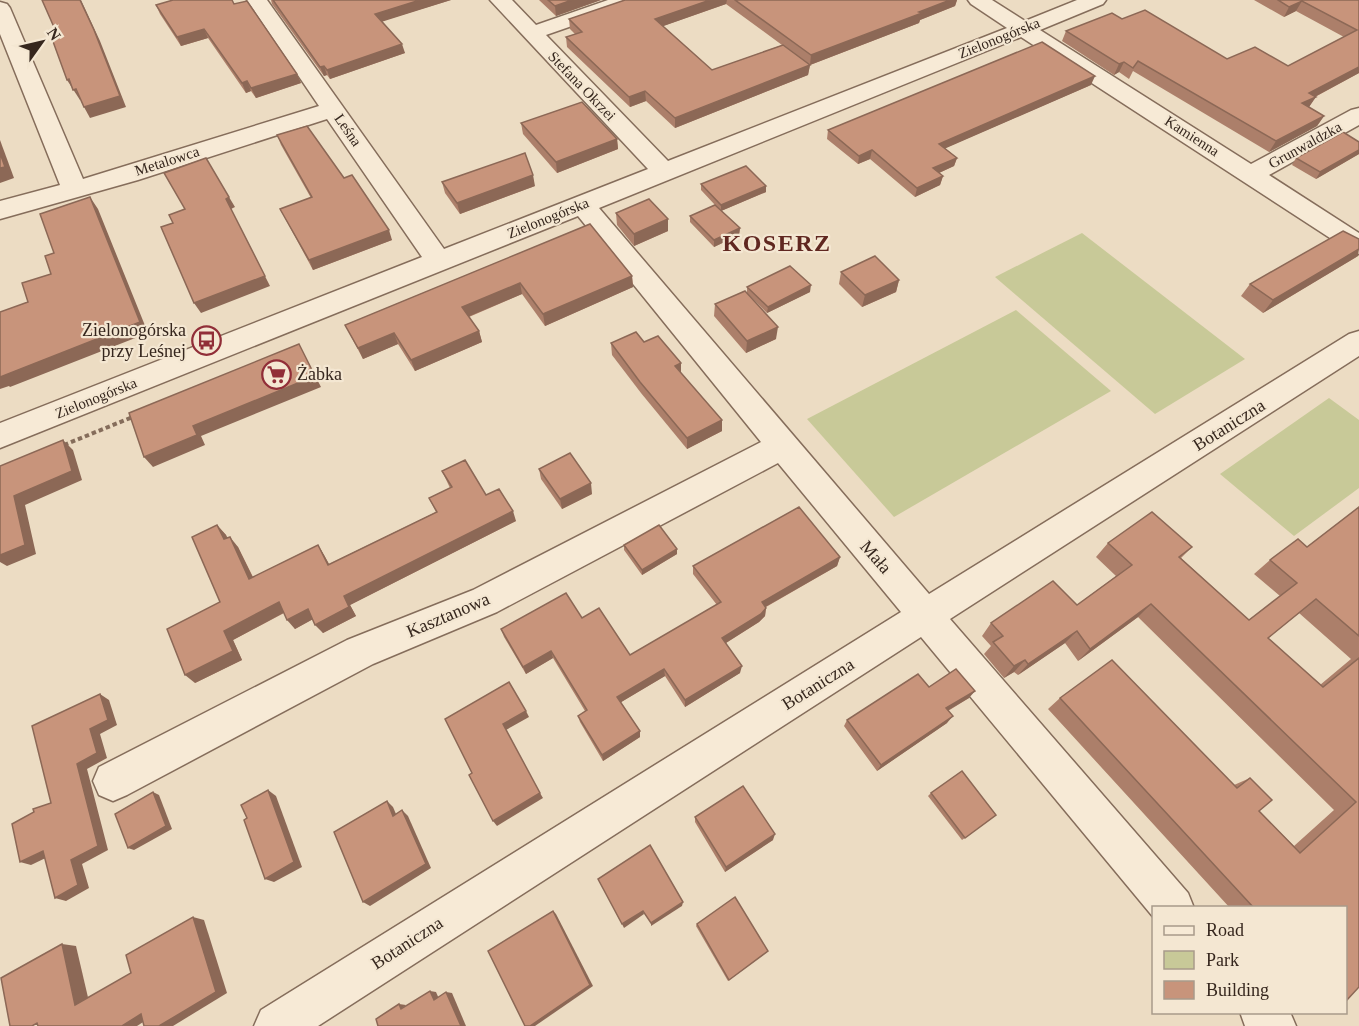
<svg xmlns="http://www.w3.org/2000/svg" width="1359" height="1026" font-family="Georgia,serif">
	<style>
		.green { fill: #c8c998 }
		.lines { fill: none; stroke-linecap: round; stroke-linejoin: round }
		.minor-casing { stroke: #856d5b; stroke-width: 3 }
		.path { stroke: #856d5b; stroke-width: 4; stroke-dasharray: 4.5 3; stroke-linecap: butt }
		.minor { fill: #f7ead6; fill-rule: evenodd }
		.wall { fill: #ac7f6a; fill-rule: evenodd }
		.shaded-wall { fill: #8c6856 }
		.building { fill: #c8947b; stroke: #8c6856; stroke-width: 1.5 }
		.labels { text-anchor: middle; stroke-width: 4.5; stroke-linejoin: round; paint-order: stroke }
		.far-street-label { font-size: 15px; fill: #36271e; stroke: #f4e7d2 }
		.poi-label { font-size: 18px; fill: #36271e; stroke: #f4e7d2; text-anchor: end }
		.street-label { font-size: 18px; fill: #36271e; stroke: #f4e7d2 }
		.district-label { font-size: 24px; font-weight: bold; letter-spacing: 1.5px; fill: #602720; stroke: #f4e7d2 }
	</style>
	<rect width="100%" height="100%" fill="#ecdcc3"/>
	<g class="green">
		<path d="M1082 233 1245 359 1155 414 995 277Z"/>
		<path d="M1016 310 1111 391 894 517 807 419Z"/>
		<path d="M1329 398 1359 420V488L1294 536 1220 474Z"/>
	</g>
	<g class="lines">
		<defs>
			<g id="minor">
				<path d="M247 0H267L444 249 648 169 490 0H512L536 25 608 0H638L635 4 546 35 668 161 1007 28 971 4 968 0H992L1025 21 1077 0H1106L1103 4 1040 30 1251 164 1351 110 1359 108V125L1269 175 1359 233V254L1350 251 1021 37 599 208 929 594 1349 334 1359 331V356L950 619 1188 893 1194 908H1154V918L921 637 318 1026H254L261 1010 901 612 778 463 497 612 373 664 127 795 113 801 99 795 93 781 99 767 347 640 473 590 761 442 578 216 0 448V423L422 257 327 119 138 180 0 219V201L60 185 0 34V2L7 4 10 8 83 179 319 106Z"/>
				<path d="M1240 1012H1290L1296 1026H1245Z"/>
			</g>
		</defs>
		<use href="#minor" class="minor-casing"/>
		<path class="path" d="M64 445 135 416"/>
		<use href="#minor" class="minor"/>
	</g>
	<g class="wall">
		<path d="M271 0H451L382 21 405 53 330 79 327 75 324 76 272 4Z"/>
		<path d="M539 0H601L556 16Z"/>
		<path d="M625 0H957L955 6 920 20 919 23 810 65 808 75 675 128 646 101 630 107 567 47 566 37 575 34 570 29 569 19ZM726 4 782 45 712 70 663 26Z"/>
		<path d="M1254 0H1359V73L1315 97 1309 107 1324 116 1317 126 1269 152 1133 71 1129 79 1119 72 1114 75 1062 41 1066 31 1122 19 1227 59 1288 66 1344 37 1296 11 1284 17Z"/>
		<path d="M234 4 297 74 301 83 256 98 251 91 246 93 208 38 181 46 160 14 156 5Z"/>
		<path d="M1091 85 945 148 957 158 954 166 939 173 943 176 940 185 915 197 870 159 858 164 827 139 828 130Z"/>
		<path d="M521 123 617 139 618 149 557 173 523 134Z"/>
		<path d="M277 135 344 178 392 240 313 270 280 209 311 198 281 145Z"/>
		<path d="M1359 142V154L1316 179 1292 165 1296 158Z"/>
		<path d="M442 182 535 186 460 214 445 193Z"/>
		<path d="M701 184 766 192 721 211 740 228 739 235 714 247 690 222V216L715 205 701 190Z"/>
		<path d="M616 213 668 231 634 246 617 225Z"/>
		<path d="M590 224 632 276 633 287 545 326 522 294 469 317 479 331 482 342 415 371 398 344 363 359 345 325Z"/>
		<path d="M1358 256 1263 313 1241 296 1250 284Z"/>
		<path d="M841 272 899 280 896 292 862 307 839 284Z"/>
		<path d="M747 287 810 292 767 313 747 293 776 339 746 353 714 316 715 304 747 293Z"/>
		<path d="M644 342 722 420V431L687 449 641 393 612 355 611 343Z"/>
		<path d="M539 469 592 494 562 509 541 479Z"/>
		<path d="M442 471 486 495 516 521 350 605 356 616 323 633 313 619 295 629 284 613 233 640 242 660 195 683 220 602 217 525 226 535 227 538 238 547 253 577 318 545 324 555 329 564 436 512 429 498 450 488Z"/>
		<path d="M1359 507V987L1346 908H1230L1048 709 1060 698 1234 785 1250 778 1259 811 1294 846 1334 810 1138 617 1078 661 1065 643 1018 675 1014 672 1004 678 984 654 991 646 982 636 991 623 1077 605 1116 576 1096 557 1108 543 1192 547 1181 558 1249 620 1280 596 1254 574 1270 560 1307 547ZM1299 613 1351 659 1320 685 1268 638Z"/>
		<path d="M624 545 677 554 642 575 624 550Z"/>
		<path d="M840 557 837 566 766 607 765 616 759 622 726 643 740 673 685 707 665 676 621 702 640 731V737L603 761 580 722 578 716 585 711 553 658 526 674 504 637 501 629 582 618 630 655 717 605 693 574V566Z"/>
		<path d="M929 687 969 698 948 711 947 723 877 771 844 726 847 720Z"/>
		<path d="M931 793 996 815 962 840 928 796Z"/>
		<path d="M695 817 773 840 725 872 695 822Z"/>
		<path d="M697 924 768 951 728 981 696 926Z"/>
	</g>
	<g class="shaded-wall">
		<path d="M80 0H81L100 41 126 107 90 118 84 107Z"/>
		<path d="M420 0H451L378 23 375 14Z"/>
		<path d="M572 0H601L556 16 555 6Z"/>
		<path d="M710 0H727L726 4 655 29V19Z"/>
		<path d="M950 0H957L955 6 920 20 919 23 810 65 808 75 675 128V118L810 65 811 55Z"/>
		<path d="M1302 1 1296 11 1284 17 1289 7Z"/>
		<path d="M204 29 208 38 181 46 177 37Z"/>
		<path d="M402 44 405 53 330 79 327 70Z"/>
		<path d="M1124 62 1119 72 1114 75 1119 64Z"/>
		<path d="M324 66 327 75 324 76 320 67Z"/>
		<path d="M1359 67V73L1307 101 1316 97 1309 107 1296 113 1309 93Z"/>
		<path d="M297 74 301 83 256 98 251 88Z"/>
		<path d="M1095 76 1091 85 944 149 939 144Z"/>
		<path d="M69 79 82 100H80L67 80Z"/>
		<path d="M247 81 251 91 246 93 242 83Z"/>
		<path d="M645 91 646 101 630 107 629 97Z"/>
		<path d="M1324 116 1317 126 1269 152 1276 141Z"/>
		<path d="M617 139 618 149 557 173 556 162Z"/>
		<path d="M0 140 14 178 0 183Z"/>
		<path d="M872 150 870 159 858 164 859 156Z"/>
		<path d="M1359 150V154L1316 179 1320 172Z"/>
		<path d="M957 158 954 166 930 177 933 168Z"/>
		<path d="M533 175 535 186 460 214 457 203Z"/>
		<path d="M943 176 940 185 915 197 917 188Z"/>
		<path d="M766 186V192L721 211V205Z"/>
		<path d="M90 197 98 209 148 333 10 387 9 386 0 389V376Z"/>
		<path d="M229 197 235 207 231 209 270 286 201 313 194 303 226 199Z"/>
		<path d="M668 219V231L634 246V234Z"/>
		<path d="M740 228 739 235 714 247V240Z"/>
		<path d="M389 230 392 240 313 270 309 260Z"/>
		<path d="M1359 249 1358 256 1263 313 1273 300Z"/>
		<path d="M632 276 633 287 545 326 543 314Z"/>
		<path d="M899 280 896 292 862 307 865 295Z"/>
		<path d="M520 283 522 294 465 318 462 307Z"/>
		<path d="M811 285 810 292 767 313 768 307Z"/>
		<path d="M778 327 776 339 746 353 747 341Z"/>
		<path d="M479 331 482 342 415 371 411 360Z"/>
		<path d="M394 333 398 344 363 359 358 348Z"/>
		<path d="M299 344 321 387 201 436 205 445 153 467 144 457Z"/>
		<path d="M681 363V374L675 366Z"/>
		<path d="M722 420V431L687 449V438Z"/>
		<path d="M63 440 73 450 82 480 25 505 36 554 7 566 0 562V555L14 496Z"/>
		<path d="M591 483 592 494 562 509 560 499Z"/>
		<path d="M513 511 516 521 350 605 356 616 323 633 315 625 344 596Z"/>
		<path d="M217 525 226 535 233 549 224 539Z"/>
		<path d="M230 537 238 547 258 588 249 579Z"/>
		<path d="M318 545 324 555 335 575 328 565Z"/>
		<path d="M677 549V554L642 575V570Z"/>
		<path d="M840 557 837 566 760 610 762 602Z"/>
		<path d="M279 602 287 611 233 640 242 660 195 683 185 675 224 631Z"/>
		<path d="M1151 604 1138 617 1078 661 1090 649Z"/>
		<path d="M766 608 765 616 759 622 721 646 722 638Z"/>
		<path d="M308 609 315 618 295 629 287 620Z"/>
		<path d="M1077 631 1065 643 1018 675 1028 664Z"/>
		<path d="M551 651 553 658 526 674 523 667Z"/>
		<path d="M1025 660 1014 672 1004 678 1014 666Z"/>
		<path d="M742 666 740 673 685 707V700Z"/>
		<path d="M664 669 665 676 618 704 617 697Z"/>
		<path d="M975 691 969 698 940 715 946 708Z"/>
		<path d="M100 694 109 700 117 725 100 734 107 758 87 769 108 850 82 864 89 888 66 901 55 898 71 860 77 764 90 729Z"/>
		<path d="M526 711 529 717 506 730 503 724Z"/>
		<path d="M953 716 947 723 877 771 881 765Z"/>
		<path d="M640 731V737L603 761 602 755Z"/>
		<path d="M268 790 276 796 302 867 274 882 265 879Z"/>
		<path d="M153 792 159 795 172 829 134 850 128 848Z"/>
		<path d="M540 793 543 798 497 826 493 821Z"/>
		<path d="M387 801 393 807 399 821 393 816Z"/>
		<path d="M402 810 408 816 431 868 370 906 363 902Z"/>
		<path d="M775 834 773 840 725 872 726 867Z"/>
		<path d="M43 851 54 854 31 865 20 862Z"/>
		<path d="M683 902 682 906 651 926V923Z"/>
		<path d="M553 911 556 914 593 986 535 1026H530Z"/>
		<path d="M643 911 644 914 624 928 622 924Z"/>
		<path d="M193 917 204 920 227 993 173 1026H159Z"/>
		<path d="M62 944 76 946 90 1006 75 1005Z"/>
		<path d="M430 991 436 992 440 1001 434 1000Z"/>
		<path d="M446 992 452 993 466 1026H461Z"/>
		<path d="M399 1004 406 1005 401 1009Z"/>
		<path d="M141 1014 154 1015 137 1026H122Z"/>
	</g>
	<g class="building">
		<path d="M42 0H80L94 30 120 96 84 107 76 89 73 90 69 79 67 80 51 36 57 34Z"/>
		<path d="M173 0H232L234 4 247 1 297 74 251 88 247 81 242 83 204 29 177 37 156 5Z"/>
		<path d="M273 0H420L375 14 402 44 327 70 324 66 320 67Z"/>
		<path d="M548 0H572L555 6Z"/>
		<path d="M625 0H710L655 19 712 70 783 45 810 65 675 118 645 91 629 97 566 37 582 32 569 19Z"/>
		<path d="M735 0H950L919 12 922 13 811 55Z"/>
		<path d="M1278 0H1359V67L1309 93 1316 97 1302 103 1324 116 1276 141 1138 61 1133 68 1124 62 1119 64 1066 31 1112 13 1122 19 1145 10 1227 59 1255 47 1288 66 1357 30 1302 1 1289 7Z"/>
		<path d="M1042 42 1095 76 939 144 957 158 933 168 943 176 917 188 872 150 859 156 828 130Z"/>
		<path d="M582 102 617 139 556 162 521 123Z"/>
		<path d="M307 126 344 178 352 175 389 230 309 260 280 209 312 197 277 135Z"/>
		<path d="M1343 132 1359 142V150L1320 172 1296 158Z"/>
		<path d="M0 153 5 167 0 168Z"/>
		<path d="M525 153 533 175 457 203 442 182Z"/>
		<path d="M206 158 229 197 226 199 265 276 194 303 161 227 173 223 169 215 185 209 164 173Z"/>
		<path d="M746 166 766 186 721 205 701 184Z"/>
		<path d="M90 197 140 322 0 377V312L28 302 22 283 51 274 45 256 54 253 40 214Z"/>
		<path d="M649 199 668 219 634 234 616 213Z"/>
		<path d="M715 205 740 228 714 240 690 216Z"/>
		<path d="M590 224 632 276 543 314 520 283 462 307 479 331 411 360 394 333 358 348 345 325Z"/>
		<path d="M1343 231 1359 239V249L1273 300 1250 284Z"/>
		<path d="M875 256 899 280 865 295 841 272Z"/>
		<path d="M790 266 811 285 768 307 747 287Z"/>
		<path d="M745 291 778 327 747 341 715 304Z"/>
		<path d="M636 332 644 342 658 336 681 363 675 366 722 420 687 438 640 382 611 343Z"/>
		<path d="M299 344 315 376 193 426 197 435 144 457 129 413Z"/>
		<path d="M63 440 72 471 14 496 25 545 0 555V466Z"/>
		<path d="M570 453 591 483 560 499 539 469Z"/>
		<path d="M465 460 486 495 499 489 513 511 344 596 349 607 315 625 308 609 287 620 279 602 224 631 233 651 185 675 167 629 220 602 192 537 217 525 224 539 230 537 249 579 318 545 328 565 437 512 429 498 452 487 442 471Z"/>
		<path d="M799 507 840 557 762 602 766 608 761 614 722 638 742 666 685 700 664 669 617 697 640 731 602 755 578 716 587 710 551 651 523 667 501 629 566 593 582 618 599 608 630 655 721 602 693 566Z"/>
		<path d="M1359 507V636L1316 599 1268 638 1323 687 1359 658V987L1346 1001V908H1254L1060 698 1112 660 1237 788 1250 778 1272 800 1259 811 1300 853 1356 802 1151 604 1090 649 1077 631 1028 664 1025 660 1014 666 993 642 1003 636 991 623 1053 581 1077 605 1132 565 1108 543 1152 512 1192 547 1179 557 1249 620 1297 583 1270 560 1298 539 1307 547Z"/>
		<path d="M659 525 677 549 642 570 624 545Z"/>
		<path d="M956 669 975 691 946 708 953 716 881 765 847 720 918 674 929 687Z"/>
		<path d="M509 682 526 711 503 724 540 793 493 821 469 775 472 773 445 719Z"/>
		<path d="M100 694 108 720 90 729 97 753 77 764 98 846 71 860 78 885 55 898 43 851 20 862 12 824 34 812 33 809 51 803 32 726Z"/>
		<path d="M962 771 996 815 965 838 931 793Z"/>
		<path d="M743 786 775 834 726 867 695 817Z"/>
		<path d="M268 790 294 862 265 879 244 820 247 818 241 805Z"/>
		<path d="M153 792 166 826 128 848 115 814Z"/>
		<path d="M387 801 393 816 402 810 426 864 363 902 334 832Z"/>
		<path d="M650 845 683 902 651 923 643 911 622 924 598 879Z"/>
		<path d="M735 897 768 951 729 980 697 924Z"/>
		<path d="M553 911 590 985 530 1026H525L488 951Z"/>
		<path d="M193 917 216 992 159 1026H144L141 1014 122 1026H38L37 1023 32 1026H10L1 978 62 944 75 1005 131 973 126 955Z"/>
		<path d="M430 991 434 1000 446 992 461 1026H378L376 1019 399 1004 401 1009Z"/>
	</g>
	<defs>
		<symbol id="bus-ring" viewBox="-11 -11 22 22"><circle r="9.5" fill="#f4e7d2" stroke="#912e38" stroke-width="1.5"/><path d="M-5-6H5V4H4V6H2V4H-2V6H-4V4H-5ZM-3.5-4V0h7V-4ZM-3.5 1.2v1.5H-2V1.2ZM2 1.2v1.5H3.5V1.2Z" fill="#912e38"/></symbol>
		<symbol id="supermarket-ring" viewBox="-11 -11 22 22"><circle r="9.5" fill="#f4e7d2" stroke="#912e38" stroke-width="1.5"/><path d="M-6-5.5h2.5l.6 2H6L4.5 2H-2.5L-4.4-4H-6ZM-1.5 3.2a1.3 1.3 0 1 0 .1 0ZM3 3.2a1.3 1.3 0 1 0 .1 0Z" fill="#912e38"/></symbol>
	</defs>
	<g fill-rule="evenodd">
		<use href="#bus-ring" x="190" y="324" width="33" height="33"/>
		<use href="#supermarket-ring" x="260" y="358" width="33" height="33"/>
	</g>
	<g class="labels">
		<g class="far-street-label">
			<text transform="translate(999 38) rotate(-22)" y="5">Zielonogórska</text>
			<text transform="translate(582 86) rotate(46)" y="5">Stefana Okrzei</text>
			<text transform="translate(348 130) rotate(55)" y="5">Leśna</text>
			<text transform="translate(1192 136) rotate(33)" y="5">Kamienna</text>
			<text transform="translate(1305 145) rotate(-29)" y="5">Grunwaldzka</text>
			<text transform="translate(167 161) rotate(-18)" y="5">Metalowca</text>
			<text transform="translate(548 218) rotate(-22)" y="5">Zielonogórska</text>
			<text transform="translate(96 398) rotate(-22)" y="5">Zielonogórska</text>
		</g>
		<g class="poi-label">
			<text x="186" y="336">Zielonogórska<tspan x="186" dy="21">przy Leśnej</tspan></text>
			<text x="297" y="380" text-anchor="start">Żabka</text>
		</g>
		<g class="street-label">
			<text transform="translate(1229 425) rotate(-32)" y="6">Botaniczna</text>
			<text transform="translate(876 557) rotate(49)" y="6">Mała</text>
			<text transform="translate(448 615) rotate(-23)" y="6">Kasztanowa</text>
			<text transform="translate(818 684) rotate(-32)" y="6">Botaniczna</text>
			<text transform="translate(407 943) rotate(-33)" y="6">Botaniczna</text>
		</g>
		<g class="district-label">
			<text x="777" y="251">KOSERZ</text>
		</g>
	</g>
	<rect x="1152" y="906" width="195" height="108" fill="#f4e7d2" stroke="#a89a8a" stroke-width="1.5"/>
	<rect x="1164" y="926" width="30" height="9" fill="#f7ead6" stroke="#a89a8a" stroke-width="1.5"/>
	<text x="1206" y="936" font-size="18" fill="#36271e">Road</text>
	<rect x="1164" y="951" width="30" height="18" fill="#c8c998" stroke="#a89a8a" stroke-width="1.5"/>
	<text x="1206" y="966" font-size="18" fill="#36271e">Park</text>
	<rect x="1164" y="981" width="30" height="18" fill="#c8947b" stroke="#a89a8a" stroke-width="1.5"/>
	<text x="1206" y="996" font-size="18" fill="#36271e">Building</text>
	<g transform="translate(42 42) rotate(56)" stroke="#f4e7d2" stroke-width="4.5" paint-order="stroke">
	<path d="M0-4.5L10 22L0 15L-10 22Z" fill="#36271e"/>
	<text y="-9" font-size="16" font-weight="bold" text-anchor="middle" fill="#36271e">N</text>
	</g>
</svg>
